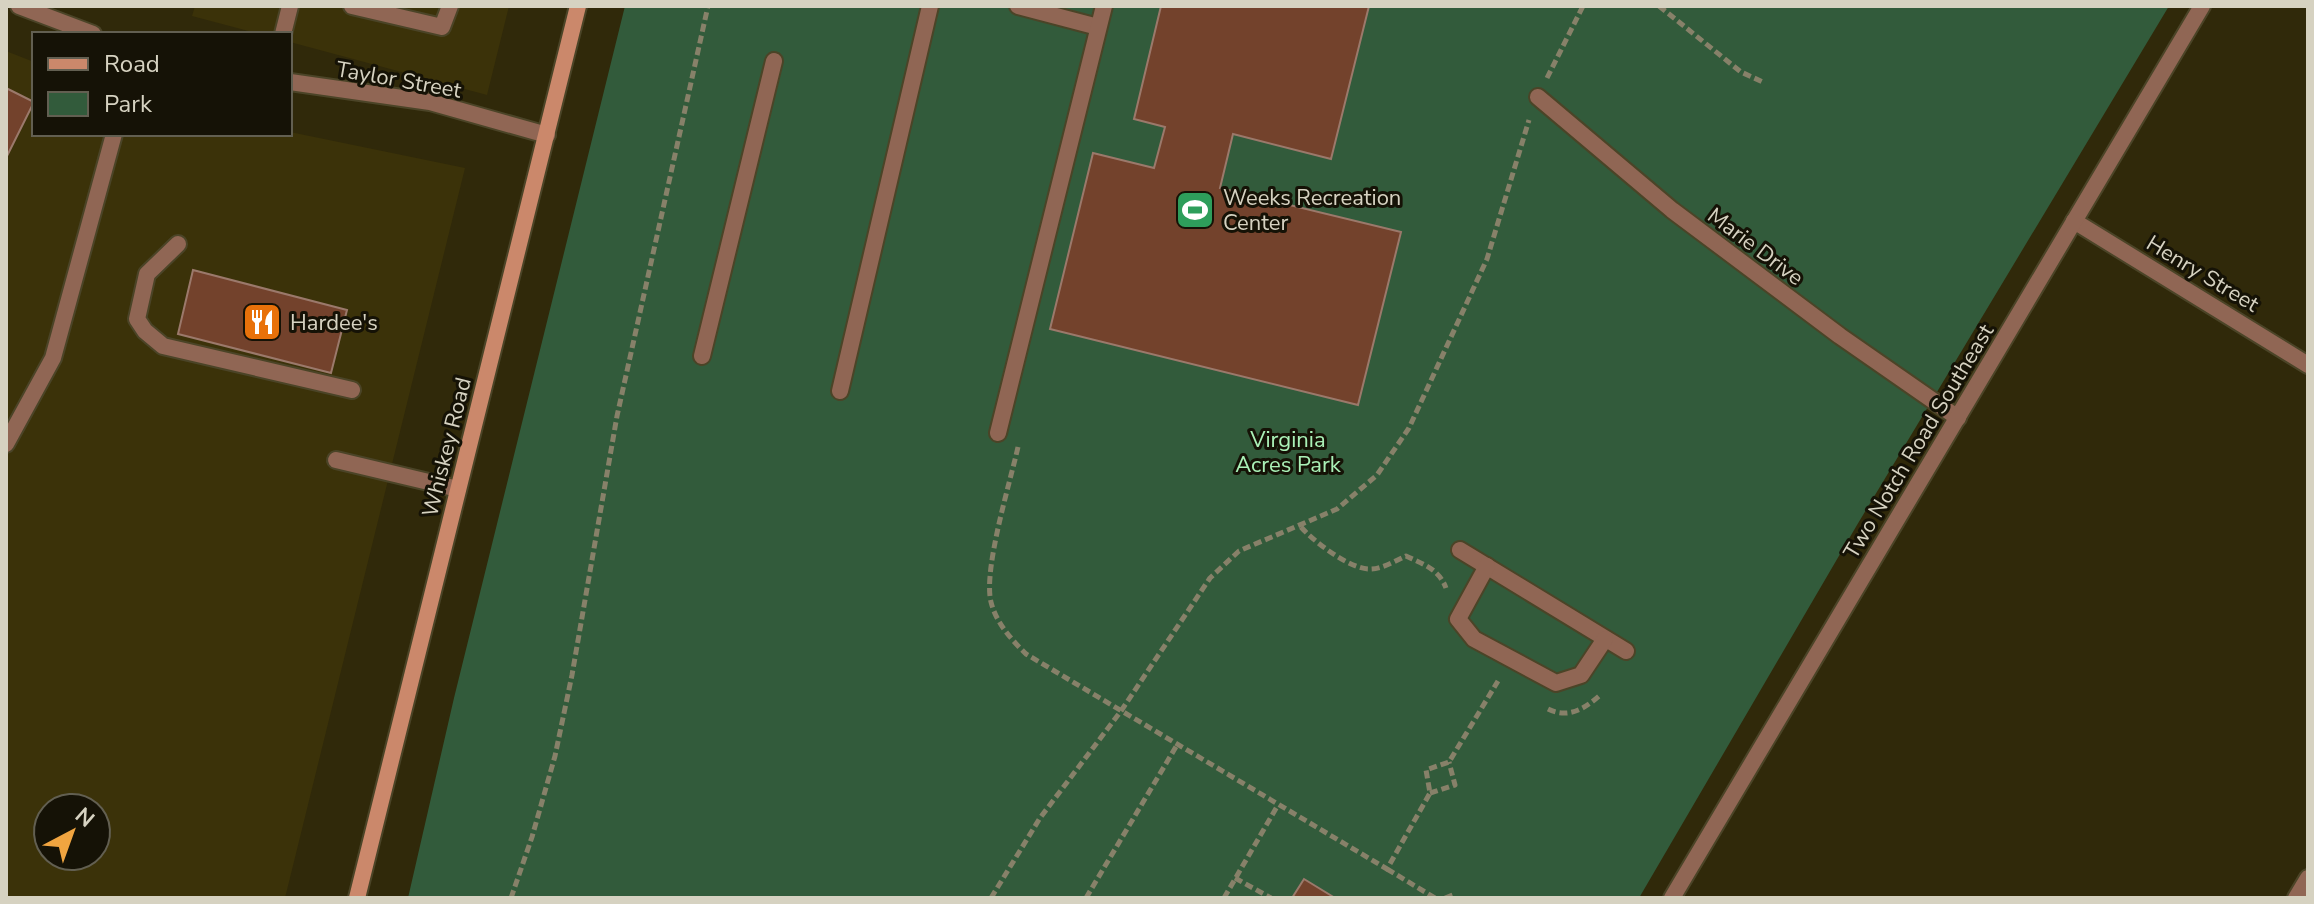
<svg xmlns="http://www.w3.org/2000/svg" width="2314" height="904" font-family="'Nunito Sans',sans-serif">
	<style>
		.built { fill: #3b3209; fill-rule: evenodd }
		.green { fill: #325b3b }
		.building { fill: #73422c; stroke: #9b796b; stroke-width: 2 }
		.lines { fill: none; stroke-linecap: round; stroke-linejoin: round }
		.service-casing { stroke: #4b4427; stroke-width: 20 }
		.minor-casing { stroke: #4b4427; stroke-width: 20 }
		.tertiary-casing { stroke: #4b4427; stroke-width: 20 }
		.secondary-casing { stroke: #4b4427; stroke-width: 20 }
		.path { stroke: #878169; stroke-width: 5; stroke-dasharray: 8 4; stroke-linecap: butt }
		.service { stroke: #906654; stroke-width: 16 }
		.minor { stroke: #906654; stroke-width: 16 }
		.tertiary { stroke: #906654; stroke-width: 16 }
		.secondary { stroke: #cb886b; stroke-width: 16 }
		.labels { text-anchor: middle; stroke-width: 6; stroke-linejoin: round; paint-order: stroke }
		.street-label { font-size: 22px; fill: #d6d2c1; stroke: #151206 }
		.poi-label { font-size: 22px; fill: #d6d2c1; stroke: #151206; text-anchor: start }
		.park-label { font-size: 22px; fill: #aaf1b7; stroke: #151206 }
	</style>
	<rect width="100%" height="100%" fill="#30290a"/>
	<g class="built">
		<path d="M195 6H509L487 95 290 42V34H260L192 16Z"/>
		<path d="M6 51 34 62V134H290V132L465 168 285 898H6ZM48 808H96V856H48Z"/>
	</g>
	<path class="green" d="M625 6H2169L1857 525 1639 898H408L454 698Z"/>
	<g class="building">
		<path d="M1161 6H1369L1331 159 1233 134 1220 188 1401 232 1358 405 1050 329 1093 153 1154 168 1165 127 1134 119Z"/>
		<path d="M6 88 34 102 6 158Z"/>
		<path d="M193 270 347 310 331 373 178 334Z"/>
		<path d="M1304 879 1335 898H1292Z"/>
	</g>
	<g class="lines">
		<defs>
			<g id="service">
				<path d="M352 6 442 27 450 6"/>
				<path d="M1018 6 1098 27"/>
				<path d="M283 34 290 6"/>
				<path d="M1538 97 1672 210 1840 336 1958 418"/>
				<path d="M178 244 147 274 137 319 145 331 163 346 352 390"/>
				<path d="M702 356 774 61"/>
				<path d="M840 391 930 6"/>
				<path d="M998 433 1104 6"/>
				<path d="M6 444 53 358 114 134"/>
				<path d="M336 460 458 489"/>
				<path d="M1460 550 1626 651"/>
				<path d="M1487 566 1458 619 1474 639 1556 683 1581 675 1605 639"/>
			</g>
			<g id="minor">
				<path d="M19 6 93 34"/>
				<path d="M290 82 430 102 547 135"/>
				<path d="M2074 221 2308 365"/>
				<path d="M2296 898 2308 878"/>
			</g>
			<path id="tertiary" d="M1672 898 2202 6"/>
			<path id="secondary" d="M357 898 578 6"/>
		</defs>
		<use href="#service" class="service-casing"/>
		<use href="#minor" class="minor-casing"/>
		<use href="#tertiary" class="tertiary-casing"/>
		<use href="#secondary" class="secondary-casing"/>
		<g class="path">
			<path d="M1659 6 1741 72 1765 83"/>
			<path d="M1547 78 1583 6"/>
			<path d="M1018 447C1010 483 983 570 991 602 996 623 1012 640 1026 654L1387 869 1430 793 1426 770 1449 762 1498 681"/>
			<path d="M1301 527C1313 541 1351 570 1370 569 1382 569 1395 561 1406 556 1423 564 1439 569 1446 588"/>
			<path d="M1548 709C1568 719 1584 709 1599 696"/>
			<path d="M1430 793 1455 785 1449 762"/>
			<path d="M1387 869 1435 898"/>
			<path d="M1235 878 1271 898"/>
			<path d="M511 898 532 837 555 756 572 675 617 416 708 6"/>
			<path d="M991 898 1040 818 1121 711 1210 578 1239 551 1337 509 1377 475 1409 428 1487 259 1529 120"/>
			<path d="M1086 898 1177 745"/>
			<path d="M1224 898 1278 805"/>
			<path d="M1445 898 1453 895"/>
		</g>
		<use href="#service" class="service"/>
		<use href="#minor" class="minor"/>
		<use href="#tertiary" class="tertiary"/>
		<use href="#secondary" class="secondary"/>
	</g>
	<defs>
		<symbol id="stadium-square" viewBox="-11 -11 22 22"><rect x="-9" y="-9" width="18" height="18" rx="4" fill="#2e9e5b" stroke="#151206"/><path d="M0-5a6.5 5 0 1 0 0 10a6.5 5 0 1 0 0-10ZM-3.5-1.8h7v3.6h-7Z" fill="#fff"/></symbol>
		<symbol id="restaurant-square" viewBox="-11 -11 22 22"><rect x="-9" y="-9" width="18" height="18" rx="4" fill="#e8710a" stroke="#151206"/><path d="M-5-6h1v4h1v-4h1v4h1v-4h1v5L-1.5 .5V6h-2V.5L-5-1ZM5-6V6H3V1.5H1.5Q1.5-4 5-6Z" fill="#fff"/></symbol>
	</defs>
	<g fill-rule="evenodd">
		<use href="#stadium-square" x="1173" y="188" width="44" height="44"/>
		<use href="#restaurant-square" x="240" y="300" width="44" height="44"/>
	</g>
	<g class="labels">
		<g class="street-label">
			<text transform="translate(399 79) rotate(10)" y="8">Taylor Street</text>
			<text transform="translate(1756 246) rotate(37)" y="8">Marie Drive</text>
			<text transform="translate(2203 273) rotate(31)" y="8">Henry Street</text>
			<text transform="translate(1918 441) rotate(-59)" y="8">Two Notch Road Southeast</text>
			<text transform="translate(446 447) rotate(-76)" y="8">Whiskey Road</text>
		</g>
		<g class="poi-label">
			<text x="1223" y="205">Weeks Recreation<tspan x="1223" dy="25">Center</tspan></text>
			<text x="290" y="330">Hardee's</text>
		</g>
		<g class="park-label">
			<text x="1288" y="447">Virginia<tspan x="1288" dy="25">Acres Park</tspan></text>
		</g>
	</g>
	<rect width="2314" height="904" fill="none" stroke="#d6d2c1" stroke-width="16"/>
	<rect x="32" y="32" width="260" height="104" fill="#151206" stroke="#625f51" stroke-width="2"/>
	<rect x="48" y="58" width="40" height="12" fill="#cb886b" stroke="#625f51" stroke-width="2"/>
	<text x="104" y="72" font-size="24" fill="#d6d2c1">Road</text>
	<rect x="48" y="92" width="40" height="24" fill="#325b3b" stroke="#625f51" stroke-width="2"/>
	<text x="104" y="112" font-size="24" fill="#d6d2c1">Park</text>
	<g transform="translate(72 832) rotate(41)"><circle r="38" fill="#151206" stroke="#625f51" stroke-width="2"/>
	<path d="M0-6L14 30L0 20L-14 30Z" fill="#f1a540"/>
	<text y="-12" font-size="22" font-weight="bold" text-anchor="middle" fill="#d6d2c1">N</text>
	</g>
</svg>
